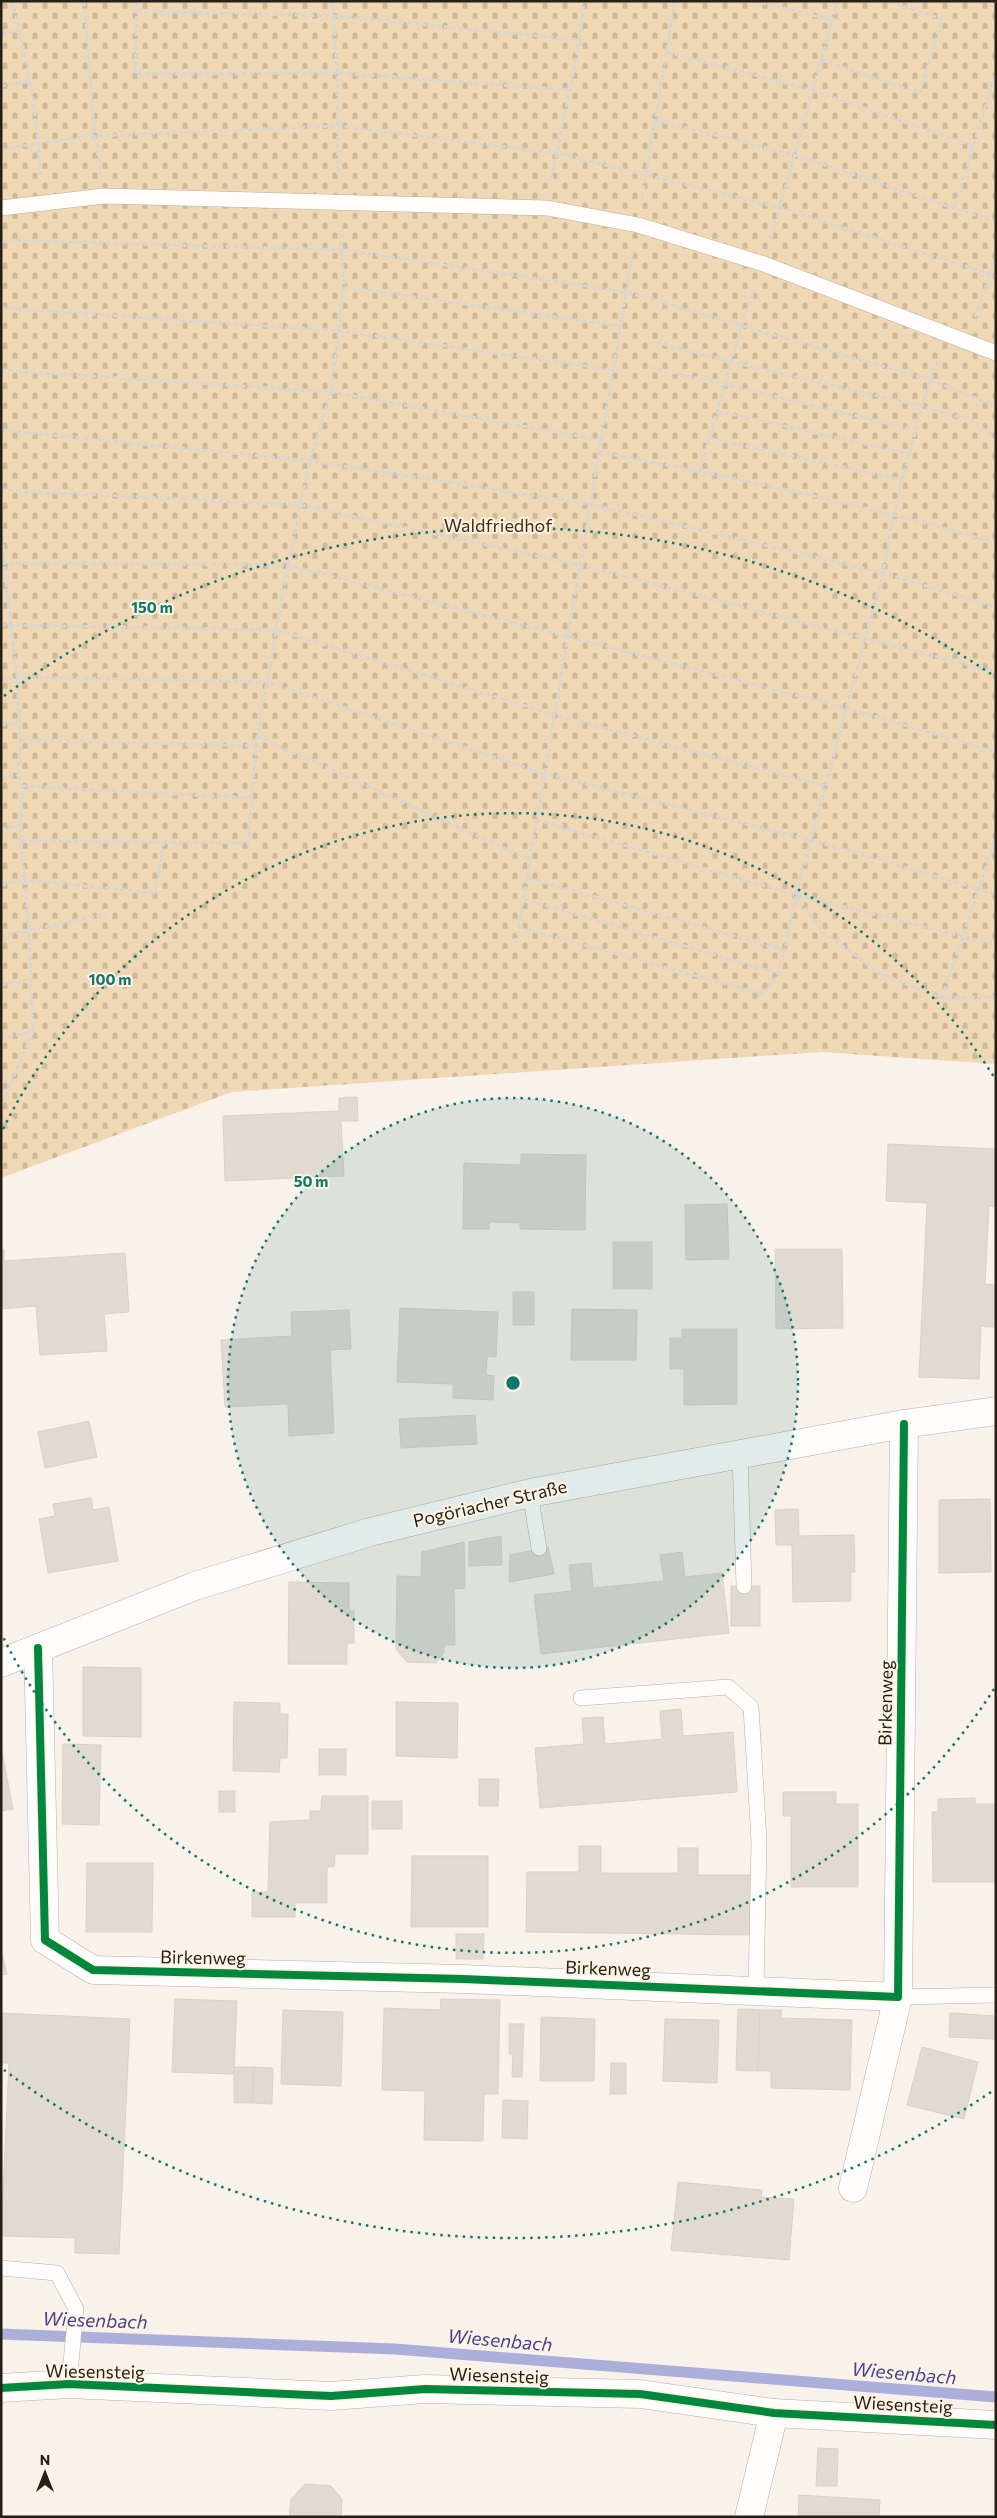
<svg xmlns="http://www.w3.org/2000/svg" width="997" height="2518" font-family="Commissioner,sans-serif">
	<style>
		.cemetery { fill: url(#cemetery-stones) }
		.lines { fill: none; stroke-linecap: round; stroke-linejoin: round }
		.stream { stroke: #adafdb; stroke-width: 11 }
		.building { fill: #e0dad1; stroke: #d9d2ca }
		.service-casing { stroke: #b6afa7; stroke-width: 16 }
		.minor-casing { stroke: #b6afa7; stroke-width: 29 }
		.path { stroke: #d8d6d4; stroke-width: 3; stroke-dasharray: 5 2.5; stroke-linecap: butt }
		.service { stroke: #fefdfc; stroke-width: 15 }
		.minor { stroke: #fefdfc; stroke-width: 28 }
		.cycleway-casing { stroke: #fff3e4; stroke-width: 11 }
		.cycleway { stroke: #00873e; stroke-width: 8 }
		.ring { fill: none; stroke: #0f766e; stroke-width: 2.5; stroke-dasharray: 2.5 5 }
		.labels { text-anchor: middle; stroke-width: 4; stroke-linejoin: round; paint-order: stroke }
		.park-label { font-size: 18px; fill: #412e11; stroke: #fff3e4 }
		.street-label { font-size: 18px; fill: #261f16; stroke: #fff3e4 }
		.water-label { font-size: 19px; font-style: italic; fill: #464595; stroke: #fff3e4 }
		.centre { fill: #0f766e; stroke: #fff3e4; stroke-width: 2.5 }
		.ring-label { font-size: 15px; text-anchor: middle; font-weight: bold; fill: #0f766e; stroke: #fff3e4; stroke-width: 4; stroke-linejoin: round; paint-order: stroke }
	</style>
	<defs>
		<pattern id="cemetery-stones" width="16" height="16" patternUnits="userSpaceOnUse" patternTransform="scale(1.25)"><rect width="16" height="16" fill="#f1d8b5"/><path d="M2 7V4a2 2 0 0 1 4 0v3zM10 15v-3a2 2 0 0 1 4 0v3z" fill="#ceb99b"/></pattern>
	</defs>
	<rect width="100%" height="100%" fill="#f9f2ea"/>
	<path class="cemetery" d="M1 1H996V1064L821 1052 232 1092 1 1178Z"/>
	<g class="lines">
		<path class="stream" d="M1 2334 395 2349 996 2397"/>
	</g>
	<g class="building">
		<path d="M357 1097 358 1121H341L344 1176 225 1181 223 1116 339 1111V1098Z"/>
		<path d="M888 1144 996 1149V1207L989 1206 985 1284 996 1285V1327L981 1326 979 1379 919 1377 927 1203 886 1201Z"/>
		<path d="M521 1154 586 1155 585 1230 520 1229V1223L490 1222 489 1229H463L464 1163 521 1165Z"/>
		<path d="M727 1204 729 1259 686 1260 685 1205Z"/>
		<rect x="613" y="1242" width="39" height="47"/>
		<path d="M4 1249V1261L125 1253 129 1312 104 1314 107 1351 40 1355 36 1306 1 1309V1250Z"/>
		<path d="M775 1249H842L843 1328 776 1329Z"/>
		<rect x="513" y="1292" width="21" height="33"/>
		<path d="M400 1308 498 1312 496 1357 487 1356 486 1375 494 1376 493 1400 453 1398V1384L397 1382Z"/>
		<path d="M572 1309 637 1310 636 1360H571Z"/>
		<path d="M349 1310 351 1349 330 1350 334 1433 289 1436 288 1404 225 1407 221 1340 292 1336 291 1312Z"/>
		<path d="M682 1329H737V1404L684 1405V1369H670V1338H682Z"/>
		<path d="M475 1415 477 1444 401 1448 399 1419Z"/>
		<path d="M89 1421 97 1457 45 1468 38 1432Z"/>
		<path d="M91 1498 93 1510 109 1507 118 1561 48 1573 39 1519 55 1516 53 1504Z"/>
		<path d="M990 1499 991 1572 939 1573V1500Z"/>
		<path d="M798 1509 799 1536 854 1535 855 1572H851V1601L793 1602 792 1545H776L775 1510Z"/>
		<path d="M501 1536 502 1565 469 1566V1542Z"/>
		<path d="M464 1542 465 1588 454 1589 455 1645H444V1652L436 1663 407 1662 396 1649 397 1576 421 1577 422 1552Z"/>
		<path d="M548 1547 554 1574 509 1582 510 1555Z"/>
		<path d="M682 1552 685 1577 722 1573 729 1633 541 1654 534 1595 572 1591 569 1565 591 1563 593 1588 664 1581 660 1555Z"/>
		<path d="M289 1582 349 1583V1611H354V1643H347V1664H288Z"/>
		<rect x="731" y="1586" width="29" height="40"/>
		<path d="M83 1667 141 1668V1737L83 1736Z"/>
		<path d="M234 1702 280 1703V1714H288L287 1758H280L279 1772 233 1771Z"/>
		<path d="M396 1702 458 1703 457 1758 396 1756Z"/>
		<path d="M681 1709 683 1736 733 1732 737 1792 540 1808 535 1748 584 1744 582 1718 603 1717 605 1744 662 1739 660 1711Z"/>
		<path d="M63 1744 101 1745 99 1825 62 1824Z"/>
		<path d="M1 1747 13 1809 1 1811Z"/>
		<rect x="319" y="1749" width="27" height="26"/>
		<path d="M479 1779H499L498 1806H479Z"/>
		<rect x="219" y="1791" width="16" height="21"/>
		<path d="M783 1792H836V1804H858V1887H791V1816H783Z"/>
		<path d="M322 1796H368V1854H335L334 1867H327V1903H295V1917H252V1892H268L270 1822 310 1820V1811H321Z"/>
		<path d="M975 1798V1804H996L995 1882H933L932 1812H938V1799Z"/>
		<rect x="372" y="1801" width="30" height="28"/>
		<path d="M579 1846H601V1873H678V1848H698V1875H752L751 1935 526 1932 527 1872H579Z"/>
		<path d="M412 1856H488V1927H411Z"/>
		<path d="M87 1863H153L152 1932H86Z"/>
		<path d="M456 1934H484L483 1959H456Z"/>
		<path d="M1 1950 7 1974 1 1975Z"/>
		<path d="M175 1999 237 2001 234 2074 172 2072Z"/>
		<path d="M441 1999 500 2000 498 2094H484L483 2141 424 2140 425 2091 382 2090 384 2008 440 2010Z"/>
		<path d="M738 2009 760 2010 758 2071 736 2070Z"/>
		<path d="M283 2010 343 2012 341 2086 281 2084Z"/>
		<path d="M760 2010H782L781 2018 852 2020 850 2090 771 2088V2071H758Z"/>
		<path d="M1 2013 130 2019 119 2254 75 2253V2238L1 2236 9 2063H1Z"/>
		<path d="M950 2013 996 2016V2039L949 2037Z"/>
		<path d="M541 2017 595 2019 594 2081H540Z"/>
		<path d="M665 2019 719 2020 717 2083 663 2081Z"/>
		<path d="M509 2024H524L522 2077H512L513 2054H509Z"/>
		<path d="M922 2047 978 2062 964 2119 907 2105Z"/>
		<path d="M611 2063H626V2094H610Z"/>
		<path d="M234 2067H254L252 2103H234Z"/>
		<path d="M254 2067 273 2068 272 2104 252 2103Z"/>
		<path d="M503 2100 528 2101 527 2139 502 2138Z"/>
		<path d="M678 2182 762 2190 761 2197 794 2199 789 2260 671 2250Z"/>
		<path d="M818 2448 838 2449 837 2486H816Z"/>
		<path d="M305 2484 331 2486 342 2499 341 2517H289L291 2499Z"/>
		<path d="M799 2495 880 2500 879 2517H798Z"/>
	</g>
	<g class="lines">
		<defs>
			<g id="service">
				<path d="M1 208 104 196 547 208 638 225 764 264 996 353"/>
				<path d="M740 1454 744 1586"/>
				<path d="M530 1493 539 1548"/>
				<path d="M581 1698 728 1687 751 1707 759 1841 756 1989"/>
				<path d="M898 1997 996 1995"/>
				<path d="M1 2268 57 2273 76 2309 69 2384"/>
			</g>
			<g id="minor">
				<path d="M38 1648 45 1940 93 1970 463 1979 898 1997 904 1424"/>
				<path d="M1 1663 195 1586 370 1532 530 1493 904 1424 996 1411"/>
				<path d="M853 2188 898 1997"/>
				<path d="M1 2388 69 2384 331 2396 425 2389 640 2394 774 2413 996 2425"/>
				<path d="M749 2517 774 2413"/>
			</g>
		</defs>
		<use href="#service" class="service-casing"/>
		<use href="#minor" class="minor-casing"/>
		<g class="path">
			<path d="M12 1C27 58 38 117 40 175"/>
			<path d="M84 1 95 136 100 170"/>
			<path d="M137 1 135 74 337 73 570 90"/>
			<path d="M333 1 337 73 338 175"/>
			<path d="M754 1 832 20"/>
			<path d="M137 11 334 16 580 40"/>
			<path d="M1 34 20 30"/>
			<path d="M667 52 812 90 973 146"/>
			<path d="M821 60 920 93 942 19 887 1"/>
			<path d="M1 86 30 81"/>
			<path d="M655 120 795 155 996 222"/>
			<path d="M1 150 39 143 95 136 338 126 556 153 781 208 996 276"/>
			<path d="M551 180 580 40 584 1"/>
			<path d="M642 198 675 1"/>
			<path d="M954 209 996 72"/>
			<path d="M771 239 838 1"/>
			<path d="M1 240 344 250 626 292 930 380 996 406"/>
			<path d="M344 287 620 326"/>
			<path d="M1 308 340 331 613 370"/>
			<path d="M975 317 996 257"/>
			<path d="M656 342 732 362 922 406 972 421 996 438"/>
			<path d="M650 367 916 430"/>
			<path d="M1 370 331 392 601 440"/>
			<path d="M717 411 910 454"/>
			<path d="M1 430 310 461 590 504 883 573 996 607"/>
			<path d="M709 438 903 480"/>
			<path d="M599 452C733 477 865 505 996 543"/>
			<path d="M700 471 742 324 754 289"/>
			<path d="M1 490 300 505 580 565 996 672"/>
			<path d="M1 507 4 563 17 677 20 740 18 775 22 786 21 841 29 931 33 1031 5 1097H1"/>
			<path d="M1 563 288 565 846 708 996 752"/>
			<path d="M1 625 277 630 555 715 825 786"/>
			<path d="M1 680 17 677 267 682 545 774 811 840 996 894"/>
			<path d="M1 725 18 722"/>
			<path d="M257 736 530 860"/>
			<path d="M20 740 257 746"/>
			<path d="M1 778 18 775"/>
			<path d="M22 786 250 798"/>
			<path d="M537 820 796 895 823 932 881 974 942 998 996 997"/>
			<path d="M1 829 21 825"/>
			<path d="M21 841 248 843 257 736 288 565 310 461 331 392 344 287 341 231"/>
			<path d="M528 878 784 950"/>
			<path d="M1 885 24 880 155 893 164 841"/>
			<path d="M798 895 996 945"/>
			<path d="M524 899 780 974"/>
			<path d="M519 927 762 994 780 974 796 895 883 573 894 514 922 406 938 359"/>
			<path d="M1 936 107 914"/>
			<path d="M516 943 633 251"/>
			<path d="M1 985 30 980"/>
			<path d="M942 998 996 838"/>
			<path d="M1 1038 32 1032"/>
		</g>
		<use href="#service" class="service"/>
		<use href="#minor" class="minor"/>
		<defs>
			<g id="cycleway">
				<path d="M38 1648 45 1940 93 1970 463 1979 898 1997 904 1424"/>
				<path d="M1 2388 69 2384 331 2396 425 2389 640 2394 774 2413 996 2425"/>
			</g>
		</defs>
		<use href="#cycleway" class="cycleway-casing"/>
		<use href="#cycleway" class="cycleway"/>
	</g>
	<circle cx="513" cy="1383" r="285" fill="#0f766e" fill-opacity=".12"/>
	<g class="ring">
		<circle cx="513" cy="1383" r="285"/>
		<path d="M994 1689A570 570 0 0 1 3 1637M3 1129A570 570 0 0 1 994 1077"/>
		<path d="M991 2092A855 855 0 0 1 4 2070M4 696A855 855 0 0 1 991 674"/>
	</g>
	<g class="labels">
		<g class="park-label">
			<text x="498" y="532">Waldfriedhof</text>
		</g>
		<g class="street-label">
			<text transform="translate(490 1504) rotate(-13)" y="6">Pogöriacher Straße</text>
			<text transform="translate(886 1703) rotate(-89)" y="6">Birkenweg</text>
			<text transform="translate(203 1958) rotate(1)" y="6">Birkenweg</text>
			<text transform="translate(608 1969) rotate(2)" y="6">Birkenweg</text>
			<text transform="translate(95 2372) rotate(1)" y="6">Wiesensteig</text>
			<text transform="translate(499 2376) rotate(2)" y="6">Wiesensteig</text>
			<text transform="translate(903 2405) rotate(3)" y="6">Wiesensteig</text>
		</g>
		<g class="water-label">
			<text transform="translate(95 2320) rotate(2)" y="7">Wiesenbach</text>
			<text transform="translate(500 2340) rotate(5)" y="7">Wiesenbach</text>
			<text transform="translate(904 2373) rotate(5)" y="7">Wiesenbach</text>
		</g>
	</g>
	<circle cx="513" cy="1383" r="8" class="centre"/>
	<g class="ring-label">
		<text x="152" y="613">150 m</text>
		<text x="110" y="985">100 m</text>
		<text x="311" y="1187">50 m</text>
	</g>
	<rect width="997" height="2518" fill="none" stroke="#261f16" stroke-width="5"/>
	<g transform="translate(45 2473)" stroke="#fff3e4" stroke-width="4" paint-order="stroke">
	<path d="M0-4L9 19L0 12L-9 19Z" fill="#261f16"/>
	<text y="-8" font-size="14" font-weight="bold" text-anchor="middle" fill="#261f16">N</text>
	</g>
</svg>
